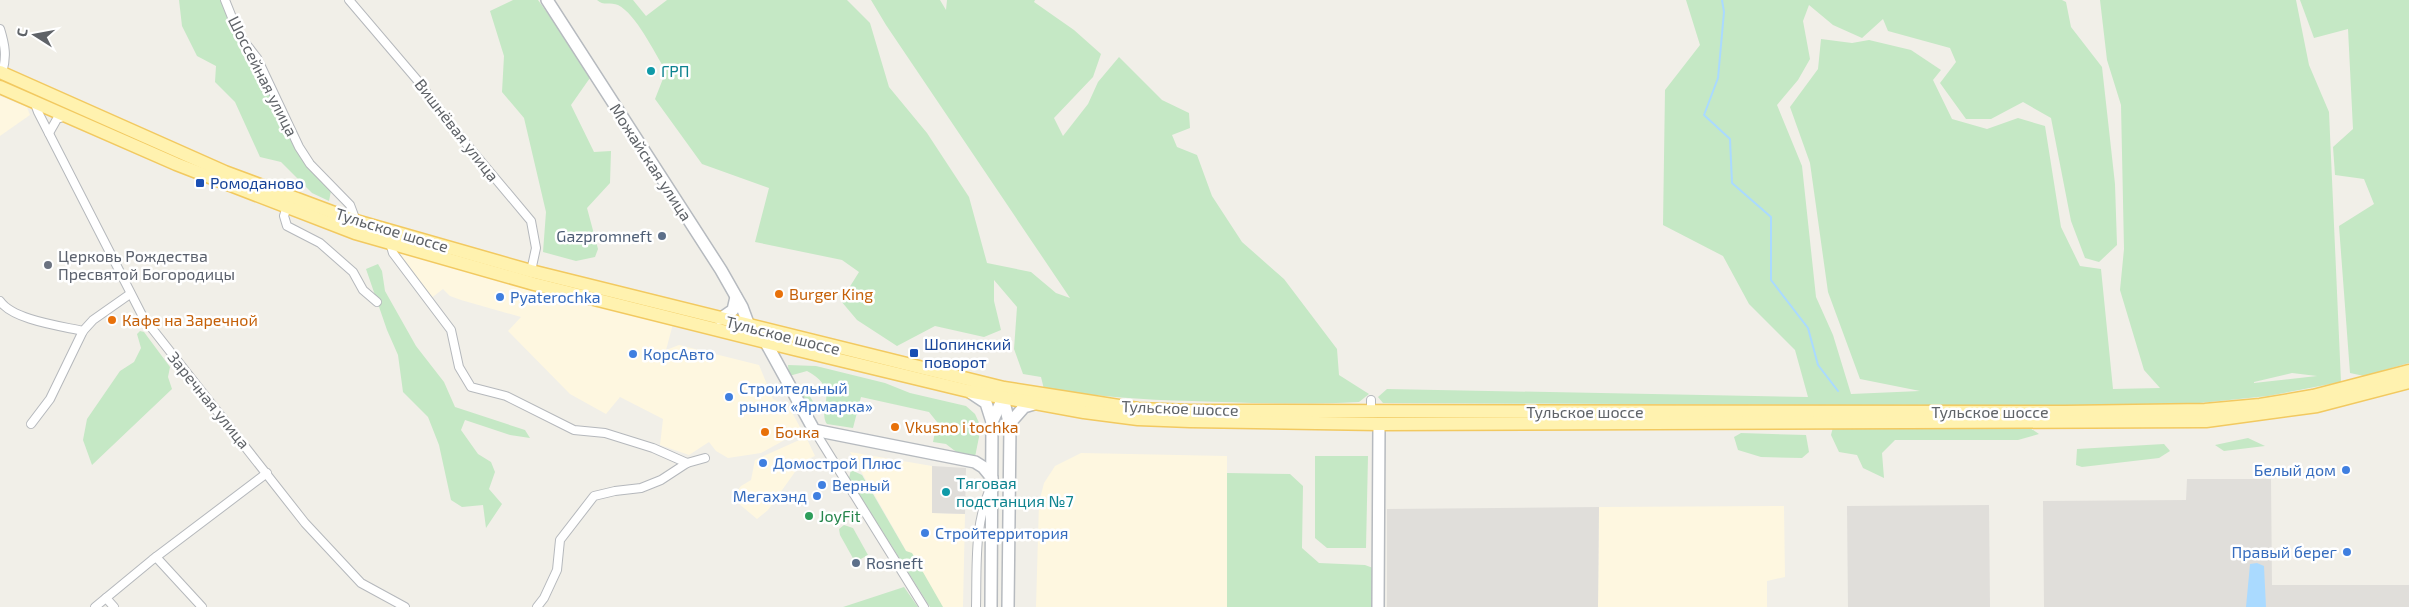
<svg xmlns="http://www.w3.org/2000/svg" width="2409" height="607" font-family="'Exo 2',sans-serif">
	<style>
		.commercial { fill: #fef7e0 }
		.industrial { fill: #e0deda }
		.green { fill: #c5e8c5; fill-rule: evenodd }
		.water { fill: #aadaff }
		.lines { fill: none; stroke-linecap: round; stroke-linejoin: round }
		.stream { stroke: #aadaff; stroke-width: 2 }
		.street-casing { stroke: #b5b8bc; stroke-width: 10 }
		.secondary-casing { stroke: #b6babf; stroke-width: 14 }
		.primary-casing { stroke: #f2c960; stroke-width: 15 }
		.street { stroke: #fff; stroke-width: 8 }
		.secondary { stroke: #fff; stroke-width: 11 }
		.primary { stroke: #fff2af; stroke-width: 12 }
		.culture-dot { fill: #0f9aa8; stroke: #fff; stroke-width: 2 }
		.transit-dot { fill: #1a4fb4; stroke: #fff; stroke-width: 2 }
		.service-dot { fill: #5c6f8a; stroke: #fff; stroke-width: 2 }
		.worship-dot { fill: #6b7280; stroke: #fff; stroke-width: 2 }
		.food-dot { fill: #e8710a; stroke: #fff; stroke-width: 2 }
		.shop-dot { fill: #3f7fe0; stroke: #fff; stroke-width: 2 }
		.leisure-dot { fill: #2e9e5b; stroke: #fff; stroke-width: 2 }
		.labels { text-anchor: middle; stroke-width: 5; stroke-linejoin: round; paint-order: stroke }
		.culture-label { font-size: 16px; fill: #0d838f; stroke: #fff; text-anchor: start }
		.street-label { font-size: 16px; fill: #5f6368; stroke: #fff }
		.transit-label { font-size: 16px; fill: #164399; stroke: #fff; text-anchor: start }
		.service-label { font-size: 16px; fill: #4e5e75; stroke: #fff; text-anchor: end }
		.worship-label { font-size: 16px; fill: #5b616d; stroke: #fff; text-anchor: start }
		.food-label { font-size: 16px; fill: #c56008; stroke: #fff; text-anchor: start }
		.shop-label { font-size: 16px; fill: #366cbe; stroke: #fff; text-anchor: start }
		.leisure-label { font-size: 16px; fill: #27864d; stroke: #fff; text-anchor: start }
	</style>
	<rect width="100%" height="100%" fill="#f1efe8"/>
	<g class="commercial">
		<path d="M0 96 27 107 30 115 0 136Z"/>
		<path d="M393 250 673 324 666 350 679 345 759 365 773 399 789 407 801 429 790 437 761 453 728 458 716 451 709 442 689 455 660 445 663 419 620 397 606 414 570 394 508 331 521 317 461 300 450 296 443 289 430 299Z"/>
		<path d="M806 437 815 456 802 462 768 510 757 519 732 498 741 486 751 480 755 460Z"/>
		<path d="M850 452 932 466V513L965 514 963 607H938Z"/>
		<path d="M1081 453 1227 456V607H1036L1039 503 1044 483 1055 466Z"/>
		<path d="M1784 506 1785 577 1767 581V607H1598L1599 507Z"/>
	</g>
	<g class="industrial">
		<path d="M932 466 966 468 965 514 932 513Z"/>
		<path d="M2187 479H2271L2272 585H2409V607H2044L2043 501 2186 500Z"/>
		<path d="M1989 505 1990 607H1848L1847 506Z"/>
		<path d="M1599 507 1598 607H1387V509Z"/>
	</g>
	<g class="green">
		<path d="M179 0H221L235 36 254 62 296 149 331 191 329 201 312 193 281 162 260 157 235 102 215 82 216 66 197 56 182 26Z"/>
		<path d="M513 0H538L592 75 571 105 594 152 611 151 610 183 587 208 598 249 595 257 576 261 543 252 546 212 524 118 502 92 504 56 490 11Z"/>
		<path d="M597 0H633L646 16 667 0H847L870 23 889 87 927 133 969 197 987 263 1031 272 1056 293 1070 298 886 25 871 0H940L946 10 947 0H1035L1034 2 1074 30 1101 54 1093 77 1054 118 1063 136 1088 104 1098 82 1119 57 1162 100 1189 113 1190 128 1172 135 1177 147 1197 155 1212 196 1242 242 1284 279 1337 349 1339 375 1369 394 1359 402C1303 405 1248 403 1192 401 1142 400 1093 396 1044 389L1041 377 1023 374 1014 349 1017 307 994 280V301L1001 330 984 337 935 326 897 346 857 320 841 301 859 272 842 260 755 242 769 188 702 164 655 99 666 71C654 52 636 14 618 5 611 2 603 6 597 0Z"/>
		<path d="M1686 0H2062L2066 2 2071 27 2102 67 2115 184 2117 245 2099 262 2085 258 2071 221 2051 118 2023 102 1991 119H1966L1940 83 1956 62 1950 48 1888 31 1883 19 1862 38 1833 25 1809 5 1803 21 1810 59 1798 80 1777 105 1802 166 1816 297 1833 335 1851 394 1920 391 1860 379 1828 292 1810 163 1790 107 1818 69 1821 39 1852 43 1869 40 1911 50 1941 70 1933 80 1952 119 1987 129 2018 118 2045 126 2061 227 2080 266 2101 269 2113 389 2160 388 2144 370 2120 290 2124 249 2121 105 2107 60 2100 0H2296L2309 65 2329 112 2341 382 2268 396 2190 404 2066 406 1383 403 1378 397 1387 389 1808 397 1795 350 1749 304 1723 256 1663 225 1665 90 1700 45ZM2292 373 2317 376 2254 383V382Z"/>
		<path d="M2300 0H2409V363L2364 376 2350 373 2339 226 2374 204 2364 179 2335 175 2333 147 2353 129 2348 29 2314 38Z"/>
		<path d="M378 264 382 271 385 291 416 346 444 382 455 407 525 430 530 438 510 435 465 420 461 430 478 454 491 462 495 472 489 489 502 504 486 528 483 505 462 507 451 500 439 445 428 417 403 392 398 355 387 330 366 269Z"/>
		<path d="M140 331 144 332 170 367 168 377 172 389 92 465 83 440 87 419 120 371 134 362 141 348 137 334Z"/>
		<path d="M788 365 816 366 885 383 910 393 966 406 975 414 981 427 975 457 959 454 946 444 933 442 937 422 929 412 861 397 853 428 827 424C817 407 842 390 807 371L789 376Z"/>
		<path d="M804 386 815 405 812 417 797 388Z"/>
		<path d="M2027 426 2039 434 2018 440H1895L1882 453 1884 478 1863 468 1857 455 1839 452 1831 435 1833 427Z"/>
		<path d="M1741 433 1806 435 1809 452 1802 458 1761 457 1738 450 1734 437Z"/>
		<path d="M2248 438 2265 446 2224 451 2215 445Z"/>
		<path d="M2164 444 2170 451 2159 458 2082 467 2076 465 2077 449Z"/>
		<path d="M1315 456H1368L1366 548H1327L1315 538Z"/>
		<path d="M851 470 862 475 906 551 912 553 943 607H930L849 478Z"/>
		<path d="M1227 473 1290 474 1303 486 1302 548 1319 563 1365 565 1373 568V607H1227Z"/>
		<path d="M844 525 853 528 868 555 859 560H854L840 535 839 529Z"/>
		<path d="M904 587 918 607H843Z"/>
	</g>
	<path class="water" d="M2257 563 2264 566 2266 607H2246L2250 564Z"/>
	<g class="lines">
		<path class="stream" d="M1722 0 1724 12 1718 78 1704 115 1730 139 1732 183 1771 217V280L1808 328 1818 365 1838 391"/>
		<defs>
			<g id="street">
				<path d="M225 0 239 35 257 58 299 147 310 164 350 205 356 221"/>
				<path d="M349 0 418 81 458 134 531 221 536 248 531 271"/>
				<path d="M0 29C5 45 7 57 2 73"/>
				<path d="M34 101 38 112 143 317 305 523 361 583 405 607"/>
				<path d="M49 133 57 119 66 116"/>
				<path d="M287 206 284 216 287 226 320 243 353 272 363 290 377 302"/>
				<path d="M390 243 393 253 451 330 459 367 471 387 506 396 574 430 605 433 653 448 687 463"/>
				<path d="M0 301C13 320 61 326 83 331"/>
				<path d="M1371 411V400"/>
				<path d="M31 424 50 399 83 331 93 320 130 294"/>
				<path d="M814 430 924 607"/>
				<path d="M156 557 202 607"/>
				<path d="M106 598 114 607"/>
				<path d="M95 607 152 560 267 473"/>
				<path d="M537 607 544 598 557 570 560 540 594 496 615 491 641 488 661 480 687 463 705 458"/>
				<path d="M976 607C977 568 974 528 989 491"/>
			</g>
			<g id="secondary">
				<path d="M547 0 721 270 742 307 749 326"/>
				<path d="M720 319 733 310 736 297"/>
				<path d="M765 341 814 430 975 462 983 467 992 478"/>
				<path d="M971 393 986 403 992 422"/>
				<path d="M1003 398 1010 426 1008 607"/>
				<path d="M1009 424 1024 407 1034 404"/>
				<path d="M991 607 992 422 1003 398"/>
				<path d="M1378 607 1379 424"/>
			</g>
			<g id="primary">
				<path d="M0 72 225 172 356 221 531 271 1004 388 1138 409 1191 411 2065 412 2205 410 2260 405 2313 396 2409 371"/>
				<path d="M0 87 176 164 355 233 534 284 794 349 968 391 1084 412 1138 419 1190 421 1379 424 2206 421 2317 406 2409 382"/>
			</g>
		</defs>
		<use href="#street" class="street-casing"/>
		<use href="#secondary" class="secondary-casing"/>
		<use href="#primary" class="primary-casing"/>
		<use href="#street" class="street"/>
		<use href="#secondary" class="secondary"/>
		<use href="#primary" class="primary"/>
	</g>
	<g class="culture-dot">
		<circle cx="651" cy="71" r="5"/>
		<circle cx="946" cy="492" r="5"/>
	</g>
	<g class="transit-dot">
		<rect x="195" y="178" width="10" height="10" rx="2.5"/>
		<rect x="909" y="348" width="10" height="10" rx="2.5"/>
	</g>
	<g class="service-dot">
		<circle cx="662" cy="236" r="5"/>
		<circle cx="856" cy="563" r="5"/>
	</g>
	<circle class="worship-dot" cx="48" cy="265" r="5"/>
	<g class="food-dot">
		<circle cx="779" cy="294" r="5"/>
		<circle cx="112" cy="320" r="5"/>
		<circle cx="895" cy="427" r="5"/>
		<circle cx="765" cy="432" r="5"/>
	</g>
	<g class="shop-dot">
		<circle cx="500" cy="297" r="5"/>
		<circle cx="633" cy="354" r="5"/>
		<circle cx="729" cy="397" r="5"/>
		<circle cx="763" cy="463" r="5"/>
		<circle cx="2346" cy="470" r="5"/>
		<circle cx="822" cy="485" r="5"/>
		<circle cx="817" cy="496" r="5"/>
		<circle cx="925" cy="533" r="5"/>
		<circle cx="2347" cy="552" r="5"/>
	</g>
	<circle class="leisure-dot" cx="809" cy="516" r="5"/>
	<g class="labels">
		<g class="culture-label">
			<text x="661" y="77">ГРП</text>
			<text x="956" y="489">Тяговая<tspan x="956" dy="18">подстанция №7</tspan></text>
		</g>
		<g class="street-label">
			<text transform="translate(263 76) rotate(63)" y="6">Шоссейная улица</text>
			<text transform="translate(457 130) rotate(52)" y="6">Вишнёвая улица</text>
			<text transform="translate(651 162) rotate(57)" y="6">Можайская улица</text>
			<text transform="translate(392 230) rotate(17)" y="6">Тульское шоссе</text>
			<text transform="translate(783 335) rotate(14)" y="6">Тульское шоссе</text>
			<text transform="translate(209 400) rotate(51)" y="6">Заречная улица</text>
			<text transform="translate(1180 408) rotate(2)" y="6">Тульское шоссе</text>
			<text x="1585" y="418">Тульское шоссе</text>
			<text x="1990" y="418">Тульское шоссе</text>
		</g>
		<g class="transit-label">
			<text x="210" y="189">Ромоданово</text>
			<text x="924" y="350">Шопинский<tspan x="924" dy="18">поворот</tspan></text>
		</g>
		<g class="service-label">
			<text x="652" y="242">Gazpromneft</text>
			<text x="866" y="569" text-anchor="start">Rosneft</text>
		</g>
		<g class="worship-label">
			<text x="58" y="262">Церковь Рождества<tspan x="58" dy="18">Пресвятой Богородицы</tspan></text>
		</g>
		<g class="food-label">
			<text x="789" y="300">Burger King</text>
			<text x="122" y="326">Кафе на Заречной</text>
			<text x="905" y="433">Vkusno i tochka</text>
			<text x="775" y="438">Бочка</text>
		</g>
		<g class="shop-label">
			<text x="510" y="303">Pyaterochka</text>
			<text x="643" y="360">КорсАвто</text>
			<text x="739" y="394">Строительный<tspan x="739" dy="18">рынок «Ярмарка»</tspan></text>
			<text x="773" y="469">Домострой Плюс</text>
			<text x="2336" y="476" text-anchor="end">Белый дом</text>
			<text x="832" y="491">Верный</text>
			<text x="807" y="502" text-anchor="end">Мегахэнд</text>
			<text x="935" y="539">Стройтерритория</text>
			<text x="2337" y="558" text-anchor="end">Правый берег</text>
		</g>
		<g class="leisure-label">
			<text x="819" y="522">JoyFit</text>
		</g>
	</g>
	<g transform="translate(35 35) rotate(281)" stroke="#ffffff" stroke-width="4" paint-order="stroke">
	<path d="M0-4L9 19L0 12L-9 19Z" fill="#5f6368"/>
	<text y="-8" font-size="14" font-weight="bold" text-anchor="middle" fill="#5f6368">С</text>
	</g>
</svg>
